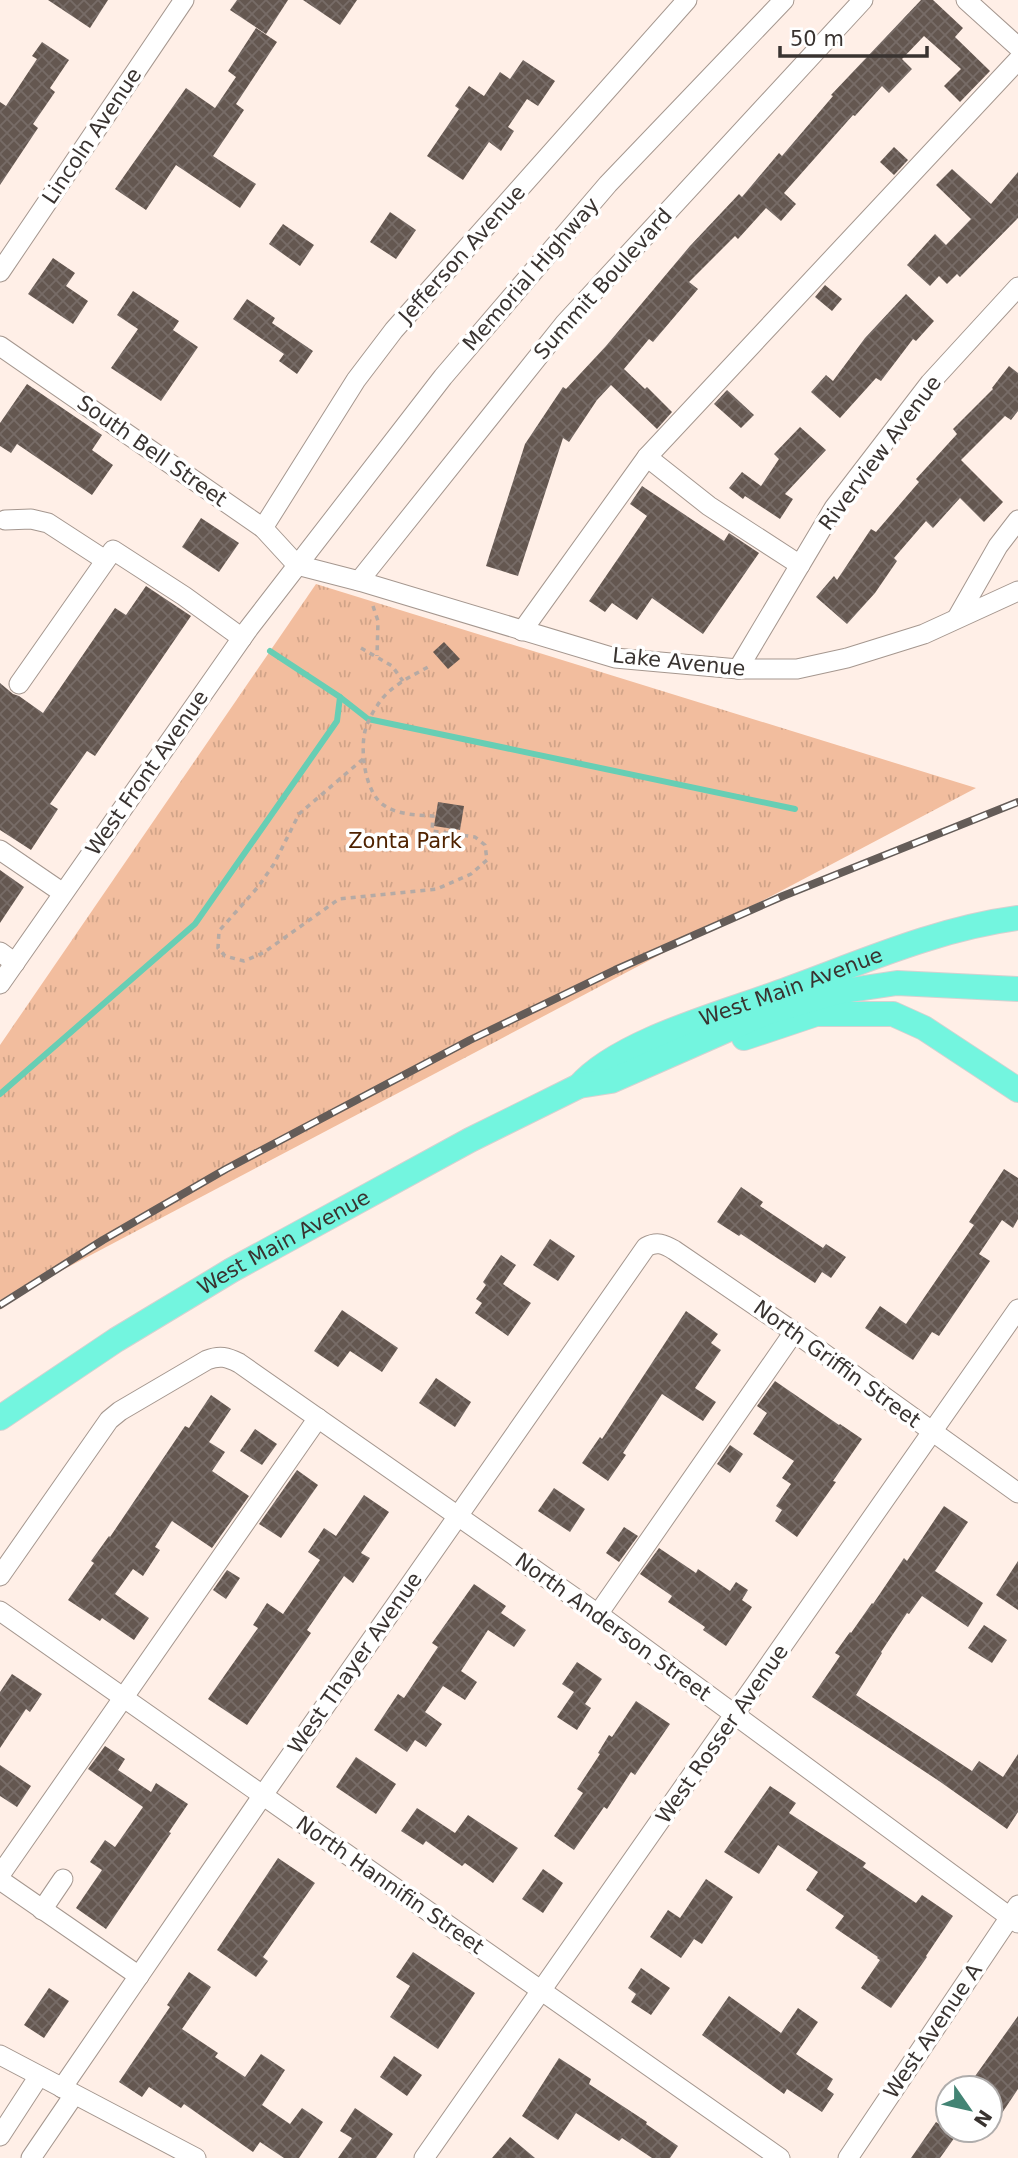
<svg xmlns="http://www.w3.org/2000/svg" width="1018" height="2158" font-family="'DejaVu Sans',sans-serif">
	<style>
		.park { fill: url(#park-tufts) }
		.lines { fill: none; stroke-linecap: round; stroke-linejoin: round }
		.stream { stroke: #67ceb4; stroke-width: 6 }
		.building { fill: url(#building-cross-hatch) }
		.minor-casing { stroke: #a5978f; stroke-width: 21 }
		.major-casing { stroke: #d3d2d1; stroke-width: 26 }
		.path { stroke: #b6aaa4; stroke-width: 3.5; stroke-dasharray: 5 5; stroke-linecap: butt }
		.minor { stroke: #fff; stroke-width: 19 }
		.major { stroke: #73f5df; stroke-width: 24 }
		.rail-casing { stroke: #645c58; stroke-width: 8 }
		.rail { stroke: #fff; stroke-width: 5; stroke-dasharray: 16; stroke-linecap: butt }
		.labels { text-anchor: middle; stroke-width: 7; stroke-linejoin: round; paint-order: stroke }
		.street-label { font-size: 21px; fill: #393330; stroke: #fff }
		.park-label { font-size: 21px; fill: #4f2200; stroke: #fff }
	</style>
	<defs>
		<pattern id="park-tufts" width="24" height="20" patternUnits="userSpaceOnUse" patternTransform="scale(1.75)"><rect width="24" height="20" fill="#f2bd9e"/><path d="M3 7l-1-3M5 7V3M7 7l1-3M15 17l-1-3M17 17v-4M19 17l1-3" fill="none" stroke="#d0a388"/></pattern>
		<pattern id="building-cross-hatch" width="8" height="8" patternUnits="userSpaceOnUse" patternTransform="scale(1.75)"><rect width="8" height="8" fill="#645750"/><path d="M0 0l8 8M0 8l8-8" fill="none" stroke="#776c67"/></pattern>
	</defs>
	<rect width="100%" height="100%" fill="#ffefe7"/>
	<path class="park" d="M316 584 976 788 0 1303V1045Z"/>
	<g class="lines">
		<g class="stream">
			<path d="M340 697 368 719 795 809"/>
			<path d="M0 1094 195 924 337 721 340 697 270 651"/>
		</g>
	</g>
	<g class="building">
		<path d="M48 0H108L90 28Z"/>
		<path d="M237 0H288L266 34 230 10Z"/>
		<path d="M303 0H357L340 25Z"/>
		<path d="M921 0H933L963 28 955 37 990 71 960 102 944 86 961 69 924 36 902 59 912 69 889 93 882 86 855 116 853 115 784 193 796 204 781 221 766 208 738 239 735 236 689 282 698 289 653 342 649 339 624 369 645 389 647 387 672 412 657 429 611 385 597 400 569 442 563 438 518 576 486 566 525 444 563 387 566 389 606 346 690 246 739 194 742 197 779 153 782 156 833 96 831 95Z"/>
		<path d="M256 28 277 42 236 104 244 110 213 156 256 184 240 208 176 165 146 210 115 189 186 88 215 108 236 77 228 71Z"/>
		<path d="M42 42 69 60 50 88 55 92 33 124 38 128 0 185V102L6 106 37 59 32 56Z"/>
		<path d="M523 60 555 81 538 106 527 99 508 127 514 131 501 151 489 142 463 180 427 156 459 109 455 106 469 86 484 96 500 72 510 79Z"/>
		<path d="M894 147 908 160 894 175 880 162Z"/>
		<path d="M952 169 991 204 1018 172V218L960 277 957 274 947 284 939 276 930 286 907 265 935 234 946 245 971 219 936 185Z"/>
		<path d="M390 212 416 230 396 259 370 242Z"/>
		<path d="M283 224 314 245 300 266 269 244Z"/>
		<path d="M53 258 75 273 66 286 88 301 73 324 28 294Z"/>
		<path d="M825 285 842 299 832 311 815 297Z"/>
		<path d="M133 291 179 321 173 330 198 347 161 401 111 368 138 329 117 315Z"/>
		<path d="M906 294 934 321 916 341 913 339 881 381 876 378 840 418 811 392 826 375 833 381 865 338Z"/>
		<path d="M247 299 275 318 272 323 313 351 297 374 279 361 284 354 233 319Z"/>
		<path d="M1009 366 1018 373V411L1011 420 1005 416 961 460 1003 502 984 522 960 498 933 528 926 521 894 558 897 561 875 593 847 624 816 597 834 576 837 580 871 529 876 532 919 482 916 479 957 434 953 429 993 389 992 388Z"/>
		<path d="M27 384 102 435 92 450 113 465 92 495 17 444 11 453 0 446V423Z"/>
		<path d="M727 390 754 415 741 428 714 404Z"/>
		<path d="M800 427 826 450 785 494 793 499 780 519 745 496 743 499 729 488 742 472 761 486 779 459 774 454Z"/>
		<path d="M642 486 724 541 729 533 759 553 703 634 652 598 637 620 612 603 605 612 589 601 647 516 630 504Z"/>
		<path d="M201 518 239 543 219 572 182 547Z"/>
		<path d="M146 586 191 616 95 756 87 751 50 804 58 809 31 850 0 830V683L13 694 19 696 43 713 115 608 126 615Z"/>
		<path d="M444 642 460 659 448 669 433 652Z"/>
		<path d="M438 802 464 806 460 830 434 826Z"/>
		<path d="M0 870 24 887 0 923Z"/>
		<path d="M1004 1169 1018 1178V1219L1013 1228 1002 1220 979 1254 990 1261 939 1336 932 1332 913 1360 865 1328 880 1306 906 1324 974 1225 969 1222Z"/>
		<path d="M741 1187 763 1202 760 1206 823 1248 826 1244 846 1257 831 1278 822 1272 815 1283 741 1234 739 1236 717 1222Z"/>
		<path d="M550 1239 575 1256 558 1281 533 1265Z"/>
		<path d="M501 1255 516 1265 503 1284 531 1303 508 1336 475 1313 482 1303 476 1299 486 1285 483 1282Z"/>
		<path d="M342 1310 398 1348 382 1372 350 1351 338 1367 314 1351Z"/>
		<path d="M686 1311 718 1334 711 1343 721 1350 695 1388 716 1402 703 1421 662 1394 623 1453 626 1455 608 1481 582 1463 600 1437 602 1439Z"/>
		<path d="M436 1378 471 1402 455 1427 419 1403Z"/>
		<path d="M775 1381 839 1425 840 1424 862 1439 833 1481 836 1482 797 1537 775 1521 782 1510 776 1506 791 1484 782 1478 794 1461 753 1434 767 1413 757 1406Z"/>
		<path d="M211 1395 231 1409 209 1442 225 1452 212 1471 249 1496 212 1548 172 1521 155 1547 160 1550 143 1576 133 1569 115 1594 149 1618 134 1640 102 1618 100 1621 68 1600 94 1563 91 1561 109 1536 110 1537 185 1426 189 1428Z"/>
		<path d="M255 1429 277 1444 262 1465 240 1451Z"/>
		<path d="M730 1445 743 1454 730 1473 717 1464Z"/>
		<path d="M297 1470 318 1485 281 1538 259 1524Z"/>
		<path d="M554 1488 585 1509 570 1532 538 1511Z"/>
		<path d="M364 1495 389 1512 361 1553 370 1558 353 1583 344 1576 307 1630 311 1633 247 1725 208 1699 258 1628 253 1625 267 1603 283 1614 320 1560 308 1552 324 1528 336 1536Z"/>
		<path d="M944 1506 968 1522 935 1571 983 1603 968 1627 922 1596 909 1614 907 1613 881 1652 882 1653 856 1695 972 1771 979 1761 1003 1777 1018 1754V1812L1007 1829 939 1781 812 1697 840 1656 835 1653 850 1632 851 1633 872 1603 873 1604 904 1558 907 1561Z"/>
		<path d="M624 1527 638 1536 619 1562 606 1553Z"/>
		<path d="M659 1548 696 1573 698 1569 730 1591 736 1582 748 1590 742 1600 752 1607 726 1646 703 1630 705 1627 668 1602 672 1596 640 1574Z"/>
		<path d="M1018 1561V1610L996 1595Z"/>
		<path d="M227 1570 240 1578 226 1599 213 1590Z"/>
		<path d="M474 1584 506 1606 501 1613 526 1630 514 1647 488 1630 461 1671 477 1682 465 1700 443 1686 425 1712 442 1724 426 1747 415 1740 407 1752 374 1730 398 1694 404 1698 438 1647 432 1643Z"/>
		<path d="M984 1625 1007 1640 992 1663 968 1648Z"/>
		<path d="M577 1662 602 1679 585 1704 591 1708 577 1730 557 1717 574 1692 562 1684Z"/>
		<path d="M12 1674 42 1694 30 1712 26 1709 0 1748V1692Z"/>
		<path d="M636 1701 670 1724 635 1775 631 1772 607 1809 604 1807 574 1850 554 1836 583 1793 577 1789 600 1754 598 1753 609 1735 612 1737Z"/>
		<path d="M105 1746 125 1759 118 1770 151 1792 156 1783 188 1804 169 1832 171 1833 106 1929 76 1908 102 1870 90 1862 105 1840 115 1847 143 1807 88 1769Z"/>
		<path d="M356 1757 396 1784 376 1814 336 1787Z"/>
		<path d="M0 1765 31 1786 17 1807 0 1796Z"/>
		<path d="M770 1786 796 1803 789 1813 866 1863 863 1867 916 1903 922 1895 953 1916 926 1956 927 1957 891 2008 861 1988 880 1960 877 1958 878 1957 835 1928 844 1916 806 1890 818 1872 778 1845 759 1874 724 1852Z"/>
		<path d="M417 1808 455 1833 468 1815 518 1848 493 1883 465 1863 462 1866 426 1841 423 1845 401 1831Z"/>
		<path d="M278 1858 315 1883 263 1957 268 1961 256 1977 217 1950Z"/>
		<path d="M543 1869 563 1883 543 1913 522 1899Z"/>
		<path d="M706 1879 733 1897 702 1944 694 1939 681 1958 650 1937 668 1910 680 1918Z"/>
		<path d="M413 1952 475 1993 438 2049 390 2017 410 1986 396 1977Z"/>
		<path d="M641 1968 670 1988 651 2015 631 2002 636 1994 628 1988Z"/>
		<path d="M189 1972 211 1987 182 2029 218 2053 215 2057 245 2077 261 2054 285 2070 262 2105 290 2124 302 2108 323 2122 299 2158H284L260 2142 253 2152 184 2104 181 2108 149 2087 142 2097 119 2082 170 2007 167 2005Z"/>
		<path d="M49 1988 69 2001 44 2038 24 2025Z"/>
		<path d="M729 1996 781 2033 798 2008 818 2022 796 2054 833 2079 827 2089 834 2094 822 2112 787 2089 784 2094 702 2035Z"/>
		<path d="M1018 2016V2089L990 2131V2088L973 2079Z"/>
		<path d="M394 2056 422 2075 407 2096 380 2077Z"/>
		<path d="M559 2058 591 2079 589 2084 647 2122 646 2124 678 2146 670 2158H652L622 2138 619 2141 576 2113 558 2140 522 2116Z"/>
		<path d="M355 2108 393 2134 376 2158H338L352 2138 340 2131Z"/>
		<path d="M936 2122 948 2130H960L940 2158H911Z"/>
		<path d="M510 2137 535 2158H492Z"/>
	</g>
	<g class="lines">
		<defs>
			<g id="minor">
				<path d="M966 0 1018 47"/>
				<path d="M0 272 184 0"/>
				<path d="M0 346 263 528 297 565"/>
				<path d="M647 457 709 506 800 565"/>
				<path d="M5 520 31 519 48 523 105 560"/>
				<path d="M263 528 356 380 394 330 687 0"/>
				<path d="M297 565 359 581 615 658 738 669H797L847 658 924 634 1018 591"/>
				<path d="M359 581 565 323 863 0"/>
				<path d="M957 618 998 546 1018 520"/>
				<path d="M522 631 647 457 1018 60"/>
				<path d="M738 669 834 508 930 383 1018 287"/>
				<path d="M19 684 113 550 184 596 242 638"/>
				<path d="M0 850 63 893"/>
				<path d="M0 952 15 963"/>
				<path d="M0 984 249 628 443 377 608 184 784 0"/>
				<path d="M0 1576 109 1420 120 1411 207 1360C220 1355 227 1357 239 1363L598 1614 1018 1923"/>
				<path d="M0 1611 780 2158"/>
				<path d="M598 1614 794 1332"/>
				<path d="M0 1875 318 1418"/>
				<path d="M0 1880 139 1976"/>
				<path d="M42 1910 63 1879"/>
				<path d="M0 2055 196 2158"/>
				<path d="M62 2088 263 1795 646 1247C657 1241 664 1244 674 1250L794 1332 1018 1493"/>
				<path d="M0 2136 39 2076"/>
				<path d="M31 2158 74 2095"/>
				<path d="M424 2158 1018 1309"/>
				<path d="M848 2158 1018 1905"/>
			</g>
			<g id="major">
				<path d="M744 1038 816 1014H893L924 1028 1018 1090"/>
				<path id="s1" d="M579 1086C618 1041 723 1013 780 992 858 964 935 929 1018 918"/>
				<path id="s2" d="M0 1418 116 1340 232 1270 470 1140 579 1086 611 1081 768 1012 837 992 897 983 1018 989"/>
			</g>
		</defs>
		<use href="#minor" class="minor-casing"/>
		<use href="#major" class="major-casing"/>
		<g class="path">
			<path d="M373 606 378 621 377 656"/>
			<path d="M361 648 392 666 403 681"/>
			<path d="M363 759 299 814 274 864 258 887 219 931 218 948 225 956 244 961 263 953 339 899 437 889 471 874 487 860 485 845 475 837 432 831 433 816C418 815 399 815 385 806 365 794 360 752 365 731 367 723 372 713 377 706 388 687 410 677 428 667"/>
		</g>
		<use href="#minor" class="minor"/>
		<use href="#major" class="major"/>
		<defs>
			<path id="rail" d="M0 1305 103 1240 226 1169 470 1040 615 970 783 896 1018 802"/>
		</defs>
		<use href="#rail" class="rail-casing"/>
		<use href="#rail" class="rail"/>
	</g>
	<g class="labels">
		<g class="street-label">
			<text transform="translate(92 136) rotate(-56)" y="7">Lincoln Avenue</text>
			<text transform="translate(462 254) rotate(-48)" y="7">Jefferson Avenue</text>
			<text transform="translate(531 274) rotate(-49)" y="7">Memorial Highway</text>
			<text transform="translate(603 284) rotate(-48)" y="7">Summit Boulevard</text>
			<text transform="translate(152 451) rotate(35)" y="7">South Bell Street</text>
			<text transform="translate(880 453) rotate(-53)" y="7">Riverview Avenue</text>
			<text transform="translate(679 662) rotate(6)" y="7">Lake Avenue</text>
			<text transform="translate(147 773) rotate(-55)" y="7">West Front Avenue</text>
			<text dy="7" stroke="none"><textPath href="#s1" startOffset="236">West Main Avenue</textPath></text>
			<text dy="7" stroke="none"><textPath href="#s2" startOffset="334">West Main Avenue</textPath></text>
			<text transform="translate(837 1364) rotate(36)" y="7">North Griffin Street</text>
			<text transform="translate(613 1627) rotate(36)" y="7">North Anderson Street</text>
			<text transform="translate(355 1663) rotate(-55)" y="7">West Thayer Avenue</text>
			<text transform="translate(722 1734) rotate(-55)" y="7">West Rosser Avenue</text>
			<text transform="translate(390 1885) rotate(35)" y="7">North Hannifin Street</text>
			<text transform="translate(933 2031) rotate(-56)" y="7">West Avenue A</text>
		</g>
		<g class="park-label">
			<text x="405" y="848">Zonta Park</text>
		</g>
	</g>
	<g transform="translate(969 2109) rotate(124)"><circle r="33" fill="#ffffff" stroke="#b0adac" stroke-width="2"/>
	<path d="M0-5L12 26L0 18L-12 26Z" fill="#438474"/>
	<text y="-10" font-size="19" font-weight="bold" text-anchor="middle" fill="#393330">N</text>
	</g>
	<path d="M780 46v10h147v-10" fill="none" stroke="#393330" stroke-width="3.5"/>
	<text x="790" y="46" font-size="21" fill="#393330" stroke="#ffffff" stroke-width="5" paint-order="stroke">50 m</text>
</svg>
